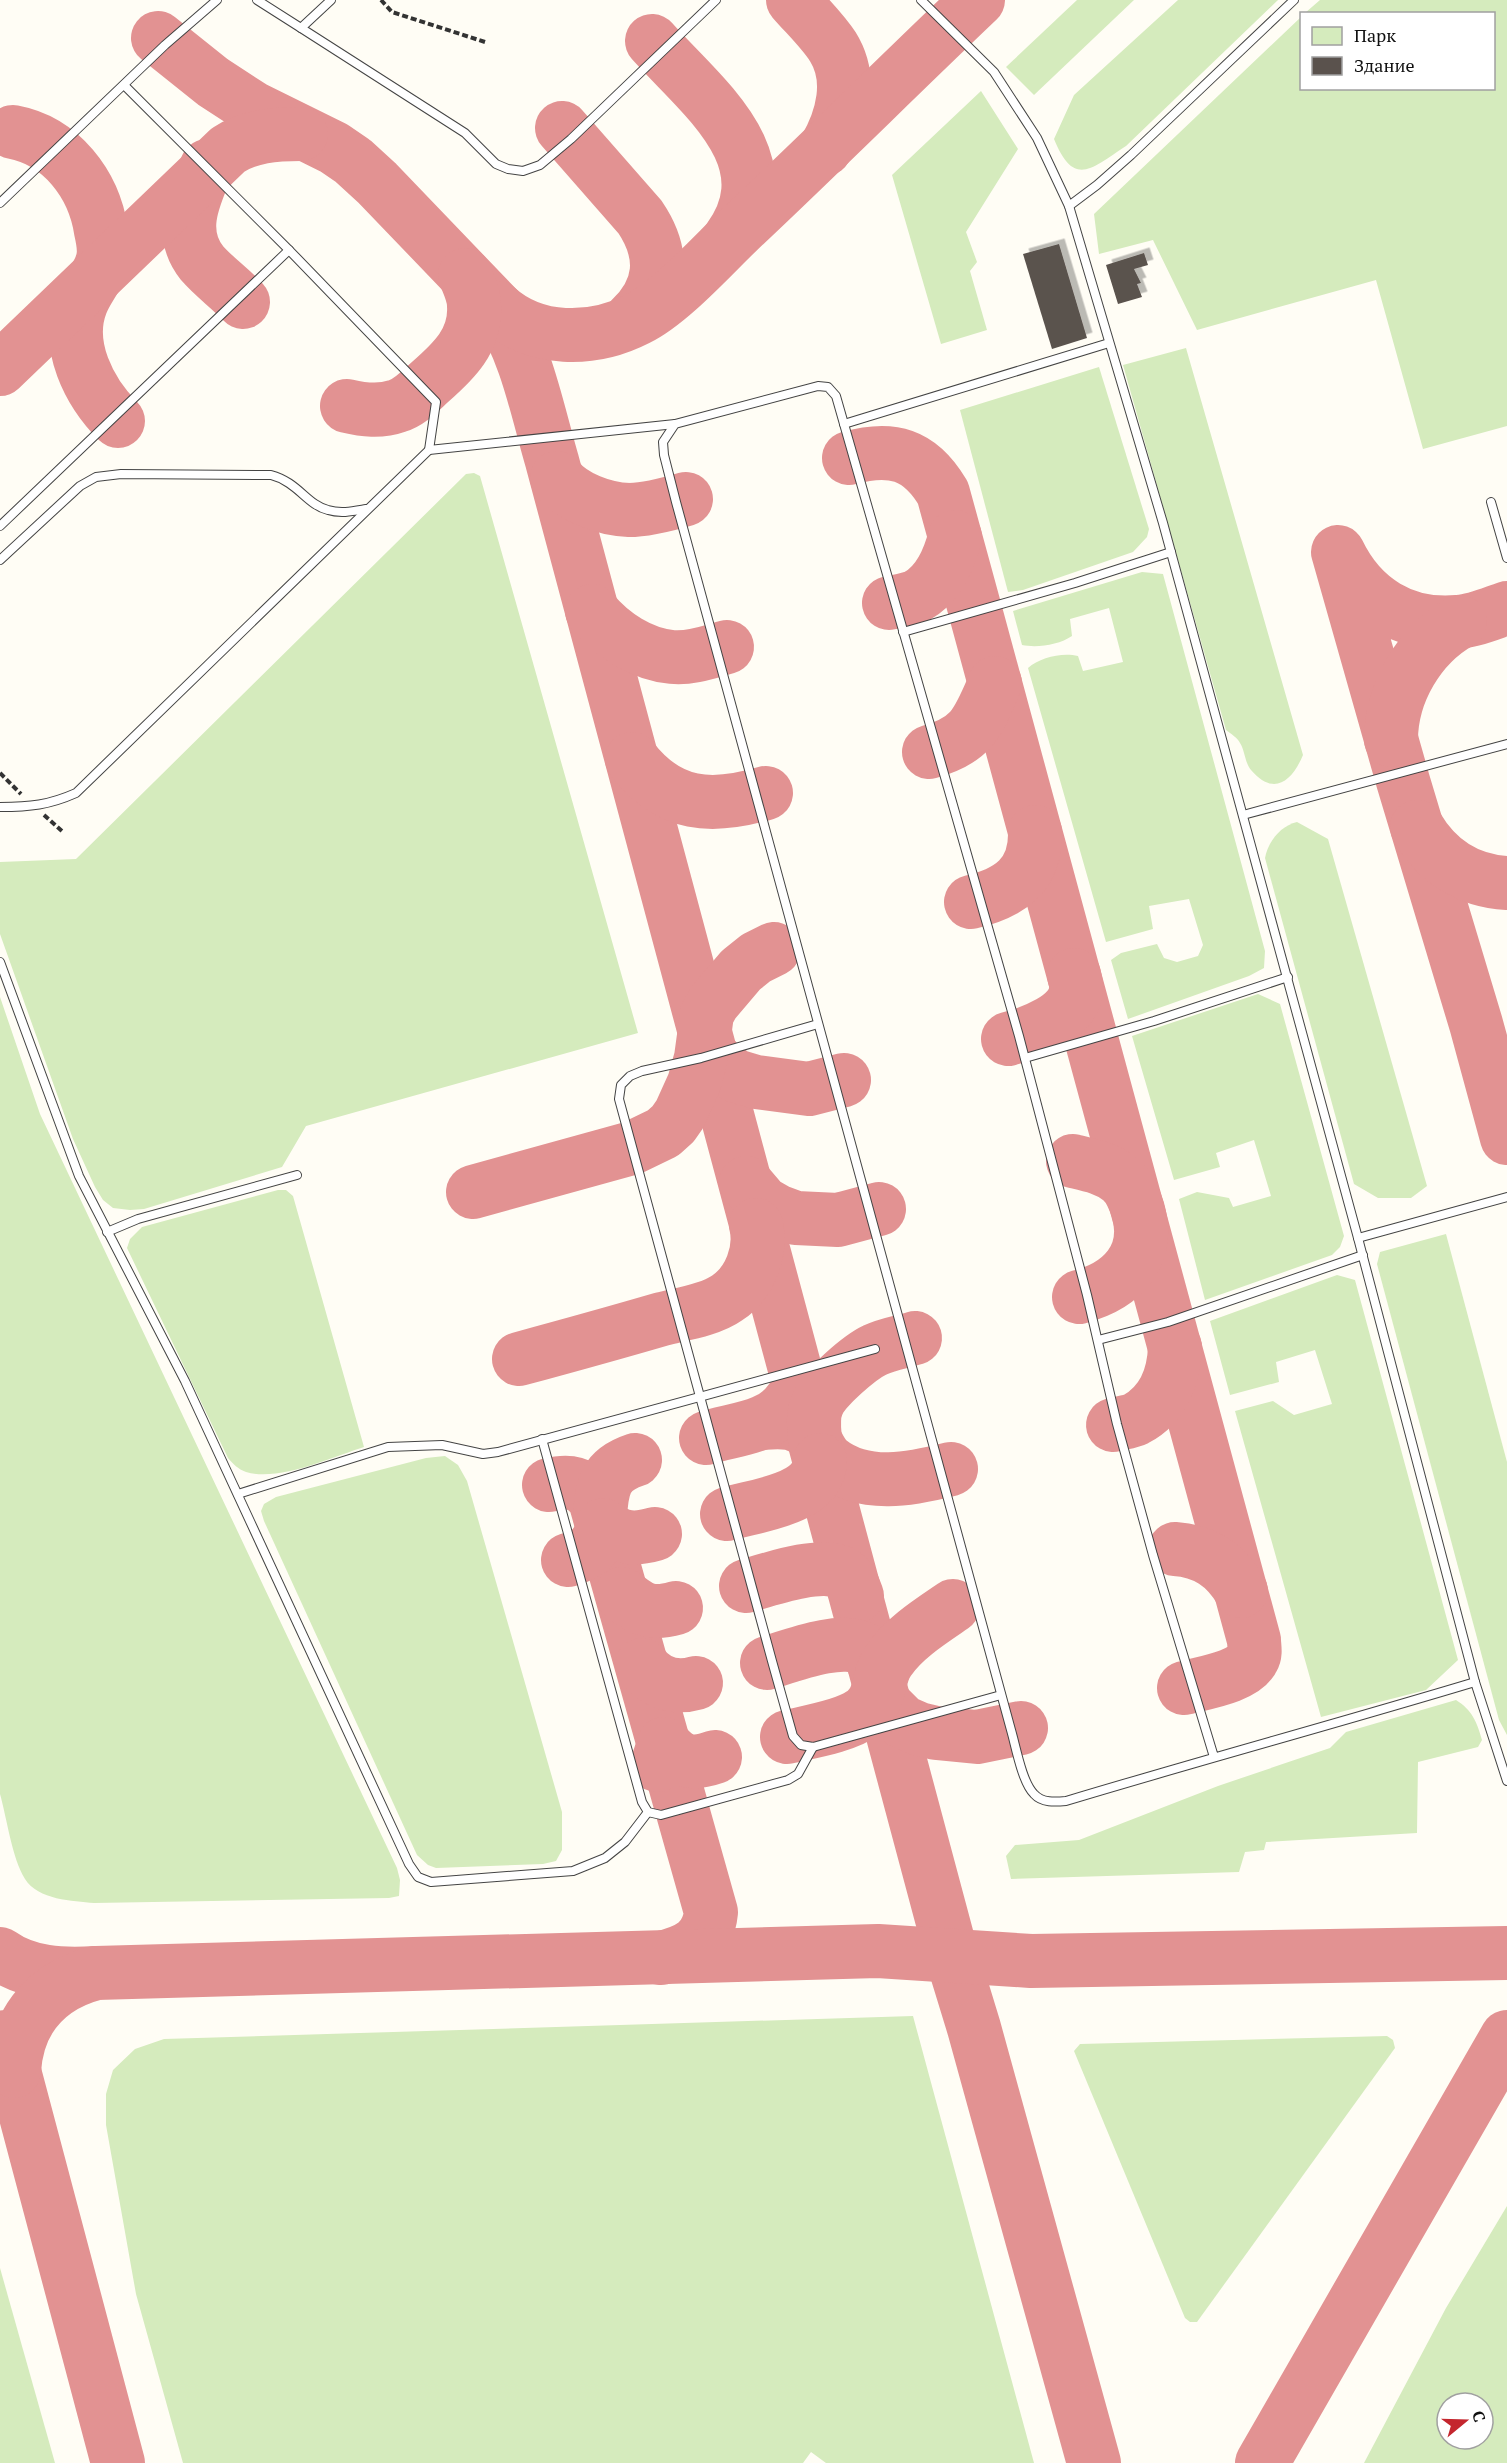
<svg xmlns="http://www.w3.org/2000/svg" width="1507" height="2463" font-family="'PT Serif',serif">
	<style>
		.green { fill: #d5ebbd; fill-rule: evenodd }
		.lines { fill: none; stroke-linecap: round; stroke-linejoin: round }
		.taxiway { stroke: #e29292; stroke-width: 54 }
		.building { fill: #5a524d; filter: url(#shadow) }
		.lane-casing { stroke: #444; stroke-width: 10 }
		.path { stroke: #333; stroke-width: 4; stroke-dasharray: 6 3; stroke-linecap: butt }
		.lane { stroke: #fff; stroke-width: 8 }
	</style>
	<defs>
		<filter id="shadow"><feDropShadow dx="5.5" dy="-5.5" stdDeviation="0" flood-color="#0004"/></filter>
	</defs>
	<rect width="100%" height="100%" fill="#fffdf5"/>
	<g class="green">
		<path d="M1077 0H1134L1034 95 1006 67Z"/>
		<path d="M1178 0H1278L1126 146C1091 169 1074 188 1054 139L1074 95Z"/>
		<path d="M1320 0H1507V426L1423 449 1376 280 1197 330 1153 240 1099 254 1094 214 1301 17 1302 88H1494V14L1305 13Z"/>
		<path d="M981 91 1018 149 966 232 977 262 970 271 987 330 941 344 892 175Z"/>
		<path d="M1186 348 1303 755C1292 781 1274 797 1251 770 1245 763 1245 751 1240 743 1238 738 1231 734 1226 730L1123 365Z"/>
		<path d="M1099 367 1149 529 1147 537 1133 552 1023 590 1008 592 960 410Z"/>
		<path d="M474 473 480 476 638 1033 306 1126 282 1167 144 1209 130 1210 113 1208 103 1200 95 1187 73 1139 0 934V862L76 859 466 474Z"/>
		<path d="M1142 572 1163 574 1265 951 1264 968 1249 976 1128 1019 1111 960 1121 953 1157 944 1164 958 1177 962 1198 956 1203 945 1189 899 1149 906 1153 929 1106 942 1028 668C1040 657 1063 652 1078 656L1083 671 1123 662 1109 608 1070 619 1072 636C1059 645 1037 648 1022 645L1013 611Z"/>
		<path d="M1297 822 1328 839 1427 1186 1411 1198H1378L1354 1184 1265 858C1268 842 1280 826 1297 822Z"/>
		<path d="M1258 994 1280 1004 1344 1236 1340 1247 1332 1255 1205 1300 1179 1199 1197 1192 1229 1198 1233 1207 1271 1196 1254 1140 1216 1153 1220 1167 1174 1180 1132 1036Z"/>
		<path d="M0 997 40 1114 397 1868 400 1880 399 1896 389 1898 94 1903C73 1901 38 1900 25 1879 12 1858 7 1819 0 1794Z"/>
		<path d="M278 1190H286L293 1196 364 1447C332 1457 279 1482 246 1472 238 1469 233 1464 228 1458L127 1248 130 1239 142 1227Z"/>
		<path d="M1446 1234 1507 1462V1735L1499 1720 1377 1264 1380 1252Z"/>
		<path d="M1337 1275 1355 1280 1458 1660 1426 1690 1321 1717 1235 1411 1273 1401 1294 1415 1332 1404 1315 1350 1276 1362 1279 1382 1230 1395 1210 1321Z"/>
		<path d="M445 1456 458 1465 467 1481 562 1812V1850L556 1861 543 1864 436 1868 428 1865 417 1855 264 1521 261 1511 264 1504 276 1497 426 1458Z"/>
		<path d="M1456 1700C1472 1710 1477 1722 1482 1740L1478 1747 1418 1762 1417 1833 1266 1842 1264 1850 1245 1852 1239 1872 1011 1879 1006 1856 1015 1845 1079 1840 1218 1786 1330 1748 1346 1732Z"/>
		<path d="M913 2016 1034 2463H826L811 2452 803 2463H183L136 2294 106 2125V2094L113 2070 135 2049 164 2039Z"/>
		<path d="M1387 2036 1393 2040 1395 2048 1197 2322H1190L1185 2318 1074 2051 1080 2044Z"/>
		<path d="M1507 2206V2463H1364L1446 2308ZM1447 2403H1483V2439H1447Z"/>
		<path d="M0 2268 55 2463H0Z"/>
	</g>
	<g class="lines">
		<g class="taxiway">
			<path d="M793 0C806 15 822 30 833 47 853 79 843 118 825 149"/>
			<path d="M158 38 213 82 253 108 334 148 353 161 377 183 497 308C527 353 537 410 552 461L952 1956 974 2028 1094 2463"/>
			<path d="M652 41C702 97 787 159 729 239"/>
			<path d="M562 128 640 217C665 254 663 289 630 320"/>
			<path d="M13 132C61 141 94 184 101 231 103 240 105 250 103 259 100 275 87 288 81 304 65 345 89 392 118 421"/>
			<path d="M207 166C194 197 177 232 202 263 214 277 230 288 243 302"/>
			<path d="M497 308C535 342 592 342 637 319 670 303 711 257 739 230 820 154 898 76 978 0"/>
			<path d="M0 369 228 150C250 136 275 134 301 134"/>
			<path d="M347 406C364 410 380 412 397 406 410 402 420 391 430 382 454 361 476 340 474 306 474 295 469 285 465 275"/>
			<path d="M849 458C892 446 920 454 943 493L975 610 1254 1640C1254 1646 1256 1653 1253 1658 1245 1677 1202 1683 1184 1688"/>
			<path d="M557 478C573 498 604 509 629 510 647 510 669 504 686 499"/>
			<path d="M889 603C898 601 909 600 917 596 939 584 949 560 955 537"/>
			<path d="M1507 608C1492 613 1474 621 1458 622 1404 627 1361 600 1338 552L1403 781 1476 1024 1507 1138"/>
			<path d="M592 611C612 635 641 654 672 657 690 659 709 652 727 647"/>
			<path d="M1391 740C1391 693 1419 645 1460 622"/>
			<path d="M929 752C973 740 978 722 995 683"/>
			<path d="M632 759C669 807 712 809 766 793"/>
			<path d="M1417 827C1437 861 1467 881 1507 883"/>
			<path d="M971 902C1010 893 1036 875 1035 832"/>
			<path d="M1008 1039C1031 1033 1074 1018 1076 990 1077 985 1075 979 1074 975"/>
			<path d="M711 1055 725 1069 736 1076 756 1082 809 1089 844 1080"/>
			<path d="M1073 1161C1090 1165 1106 1168 1120 1179 1130 1187 1134 1198 1138 1210 1151 1256 1122 1286 1079 1297"/>
			<path d="M746 1183 763 1203 777 1211 796 1218 838 1220 879 1209"/>
			<path d="M473 1192 632 1148 663 1133 673 1124 680 1114 694 1083 701 1058 707 1014 713 1003 741 970 756 958 774 949"/>
			<path d="M519 1359C567 1346 614 1333 662 1319 682 1314 710 1310 727 1298 750 1283 762 1251 756 1225"/>
			<path d="M763 1423C782 1421 801 1421 814 1438 819 1447 821 1454 829 1461 864 1489 912 1479 951 1469"/>
			<path d="M1113 1425C1120 1423 1130 1422 1136 1419 1164 1404 1174 1376 1175 1347"/>
			<path d="M706 1438C734 1429 772 1428 790 1401"/>
			<path d="M815 1440C814 1427 812 1415 818 1403 824 1388 860 1357 875 1350 887 1344 902 1342 915 1338"/>
			<path d="M549 1485C569 1480 582 1482 595 1500L711 1912C708 1942 689 1951 661 1958"/>
			<path d="M727 1514C756 1505 820 1500 820 1460"/>
			<path d="M600 1516C602 1486 605 1470 635 1460"/>
			<path d="M1175 1549C1205 1551 1226 1565 1241 1591"/>
			<path d="M568 1560C589 1554 598 1547 603 1525 621 1539 634 1540 655 1534"/>
			<path d="M746 1586C767 1580 822 1561 842 1573 851 1578 853 1586 857 1596"/>
			<path d="M622 1594C641 1610 651 1615 676 1608"/>
			<path d="M767 1663C790 1656 844 1635 865 1650 871 1655 874 1664 877 1671"/>
			<path d="M642 1665C655 1683 675 1689 696 1683"/>
			<path d="M886 1705 903 1722 919 1729 936 1733 977 1737 1021 1728"/>
			<path d="M787 1737C808 1732 846 1726 863 1713 883 1699 876 1677 889 1660 904 1638 931 1621 953 1606"/>
			<path d="M657 1765 664 1744C681 1763 692 1765 715 1757"/>
			<path d="M0 1954C28 1974 62 1975 96 1973"/>
			<path d="M5 2037 118 2463"/>
			<path d="M14 2071C17 2020 46 1986 96 1973L878 1951 1031 1961 1507 1953"/>
			<path d="M1262 2463 1507 2037"/>
		</g>
	</g>
	<g class="building">
		<path d="M1059 244 1087 338 1052 349 1023 254Z"/>
		<path d="M1144 253 1148 265 1134 269 1141 283 1137 284 1142 297 1118 304 1106 265Z"/>
	</g>
	<g class="lines">
		<defs>
			<g id="lane">
				<path d="M257 0 301 28 331 0"/>
				<path d="M921 0 994 72 1037 138 1069 206 1097 185 1131 155 1294 0"/>
				<path d="M301 28 465 133 496 164 508 169 523 171 540 165 571 139 716 0"/>
				<path d="M124 85 289 250 436 402 429 450 675 424"/>
				<path d="M0 203 165 45 217 0"/>
				<path d="M1069 206 1163 523 1358 1238 1475 1682 1507 1781"/>
				<path d="M844 424 1109 343"/>
				<path d="M1491 502 1507 558"/>
				<path d="M0 526 289 250"/>
				<path d="M0 560 80 486 96 477 121 474 271 475C298 482 307 505 328 510 341 514 354 511 366 509"/>
				<path d="M903 632 1075 583 1171 552"/>
				<path d="M0 807C30 807 49 805 76 793L429 450"/>
				<path d="M1243 815 1507 744"/>
				<path d="M0 962 79 1176 185 1381 409 1864 418 1877 431 1882 573 1871 605 1858 625 1842 648 1812"/>
				<path d="M818 1024 701 1058 642 1071 630 1076 621 1085 619 1099 772 1661 793 1736 801 1745 813 1747 1001 1695"/>
				<path d="M1025 1058 1154 1021 1288 977"/>
				<path d="M107 1232 138 1219 297 1175"/>
				<path d="M1358 1238 1507 1197"/>
				<path d="M1098 1340 1168 1322 1363 1255"/>
				<path d="M542 1439 642 1802 648 1812 661 1815 788 1780 798 1774 813 1747"/>
				<path d="M238 1494 388 1447 442 1445 483 1454 498 1452 875 1349"/>
				<path d="M1214 1757 1153 1555 1117 1424 1087 1295 1019 1036 836 396 828 387 818 386 675 424 663 442 664 455 676 502 1011 1730C1016 1747 1022 1782 1034 1794 1042 1803 1055 1802 1066 1801 1202 1760 1339 1723 1475 1682"/>
			</g>
		</defs>
		<use href="#lane" class="lane-casing"/>
		<g class="path">
			<path d="M381 0 392 12 485 42"/>
			<path d="M0 773 21 794"/>
			<path d="M44 815 63 832"/>
		</g>
		<use href="#lane" class="lane"/>
	</g>
	<rect x="1300" y="12" width="195" height="78" fill="#ffffff" stroke="#a0a0a0" stroke-width="1.5"/>
	<rect x="1312" y="27" width="30" height="18" fill="#d5ebbd" stroke="#a0a0a0" stroke-width="1.5"/>
	<text x="1354" y="42" font-size="18" fill="#111111">Парк</text>
	<rect x="1312" y="57" width="30" height="18" fill="#5a524d" stroke="#a0a0a0" stroke-width="1.5"/>
	<text x="1354" y="72" font-size="18" fill="#111111">Здание</text>
	<g transform="translate(1465 2421) rotate(71)"><circle r="28" fill="#ffffff" stroke="#a0a0a0" stroke-width="1.5"/>
	<path d="M0-4.5L10 22L0 15L-10 22Z" fill="#c4262e"/>
	<text y="-9" font-size="16" font-weight="bold" text-anchor="middle" fill="#111111">С</text>
	</g>
</svg>
